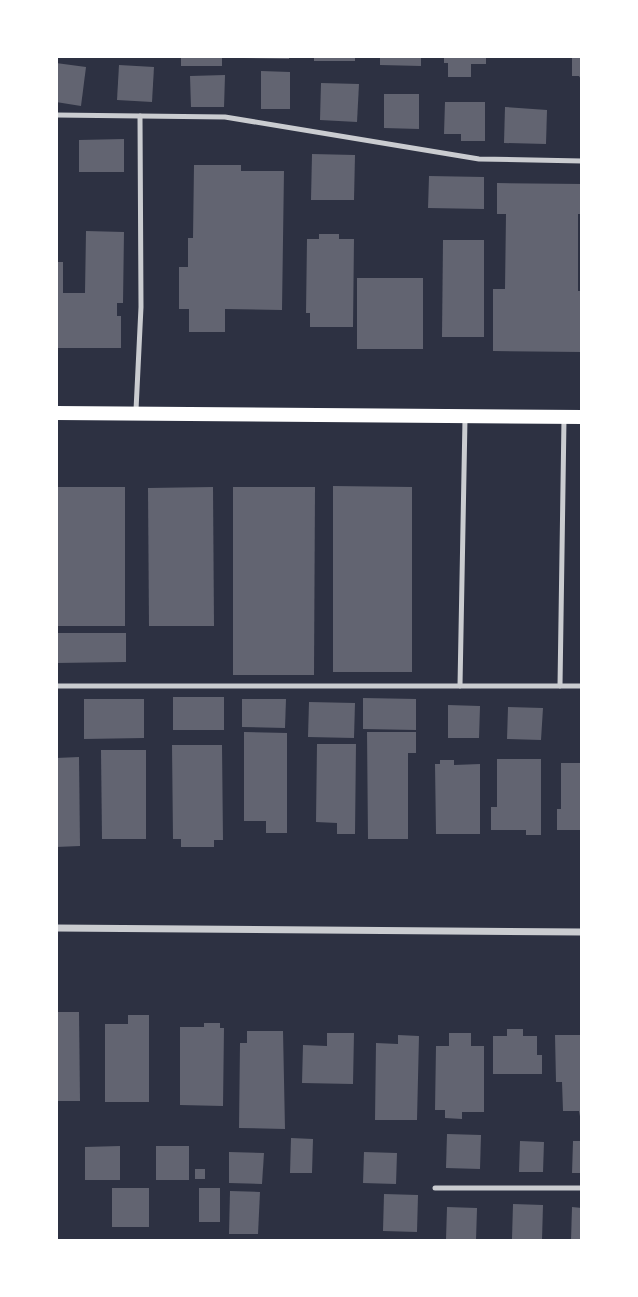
<svg xmlns="http://www.w3.org/2000/svg" width="638" height="1297" font-family="'Sofia Sans Condensed',sans-serif">
	<style>
		.building { fill: #626471 }
		.lines { fill: none; stroke-linecap: round; stroke-linejoin: round }
		.service { stroke: #caccd0; stroke-width: 5 }
		.minor { stroke: #caccd0; stroke-width: 7 }
		.secondary { stroke: #fff; stroke-width: 14 }
	</style>
	<rect width="100%" height="100%" fill="#2d3142"/>
	<g class="building">
		<rect x="181" y="56" width="41" height="10"/>
		<path d="M243 56H289V59L243 58Z"/>
		<rect x="314" y="56" width="41" height="5"/>
		<path d="M380 56H421V66L380 65Z"/>
		<path d="M444 56H486V64H471V77H448V63H444Z"/>
		<path d="M572 56H582V81L579 76H572Z"/>
		<path d="M56 63 86 67 81 106 56 102Z"/>
		<path d="M119 65 154 67 152 102 117 100Z"/>
		<path d="M261 71 290 72V109H261Z"/>
		<path d="M225 75 224 107H191L190 76Z"/>
		<path d="M321 83 359 84 357 122 320 120Z"/>
		<path d="M384 94H419V129L384 128Z"/>
		<path d="M445 102H485V141H461V134H444Z"/>
		<path d="M505 107 547 110 546 144 504 143Z"/>
		<path d="M124 139V172H79V140Z"/>
		<path d="M312 154 355 155 354 200H311Z"/>
		<path d="M194 165H241V171H284L282 310 225 309V332H189V309H179V267H188V238H193Z"/>
		<path d="M429 176 484 177V209L428 208Z"/>
		<path d="M497 183 582 184V214H578V291H582V352L493 351V289H505L506 214H497Z"/>
		<path d="M86 231 124 232 123 303H117V316H121V348H56V262H63V293H85Z"/>
		<path d="M319 234H339V239H354L353 327H310V313H306L307 239H319Z"/>
		<path d="M443 240H484V337H442Z"/>
		<rect x="357" y="278" width="66" height="71"/>
		<path d="M333 486 412 487V672H333Z"/>
		<rect x="57" y="487" width="68" height="139"/>
		<path d="M213 487 214 626H149L148 488Z"/>
		<path d="M233 487H315L314 675H233Z"/>
		<path d="M56 633H126V662L56 663Z"/>
		<rect x="173" y="697" width="51" height="33"/>
		<path d="M363 698 416 699V730L363 729Z"/>
		<path d="M84 699H144V738L84 739Z"/>
		<path d="M242 699H286L285 728 242 727Z"/>
		<path d="M309 702 355 703 354 738 308 737Z"/>
		<path d="M448 705 480 706 479 738H448Z"/>
		<path d="M508 707 543 708 541 740 507 739Z"/>
		<path d="M244 732 287 733V833H266V821H244Z"/>
		<path d="M367 732H416V753H408V839H368Z"/>
		<path d="M317 744H356L355 834H337V823L316 822Z"/>
		<path d="M172 745H222L223 840H214V847H181V839H173Z"/>
		<path d="M101 750H146V839H102Z"/>
		<path d="M79 757 80 846 56 847V758Z"/>
		<path d="M497 759H541V835H526V830H491V807H497Z"/>
		<path d="M440 760H454V765L480 764V834H436L435 764H440Z"/>
		<path d="M561 763H582V830H557V809H561Z"/>
		<path d="M56 1012H79L80 1101H56Z"/>
		<path d="M128 1015H149V1102H105V1024H128Z"/>
		<path d="M204 1023H220V1028H224L223 1106 180 1105V1027H204Z"/>
		<path d="M507 1029H523V1036H537V1055H542V1074H493V1036H507Z"/>
		<path d="M247 1031H283L285 1129 239 1128 240 1043H247Z"/>
		<path d="M327 1033H354L353 1084 302 1083 303 1045 327 1046Z"/>
		<path d="M449 1033H471V1046H484V1112H462V1119L445 1118V1110H435L436 1046H449Z"/>
		<path d="M398 1035 419 1036 417 1120H375L376 1043 398 1044Z"/>
		<path d="M555 1035H582V1127L579 1111H563L562 1082H556Z"/>
		<path d="M447 1134 481 1135 480 1169 446 1168Z"/>
		<path d="M291 1138 313 1139 312 1173H290Z"/>
		<path d="M520 1141 544 1142 543 1172H519Z"/>
		<path d="M573 1141H582V1173H572Z"/>
		<path d="M120 1146V1180H85V1147Z"/>
		<rect x="156" y="1146" width="33" height="34"/>
		<path d="M229 1152 264 1153 262 1184 229 1183Z"/>
		<path d="M364 1152 397 1153 396 1184 363 1183Z"/>
		<rect x="195" y="1169" width="10" height="10"/>
		<rect x="112" y="1188" width="37" height="39"/>
		<rect x="199" y="1188" width="21" height="34"/>
		<path d="M230 1191 260 1192 258 1234H229Z"/>
		<path d="M384 1194 418 1195 417 1232 383 1231Z"/>
		<path d="M513 1204 543 1205 542 1240 512 1239Z"/>
		<path d="M447 1207 477 1208 476 1241 446 1240Z"/>
		<path d="M572 1207 582 1208V1241H571Z"/>
	</g>
	<g class="lines">
		<g class="service">
			<path d="M56 115 225 117 479 159 582 161"/>
			<path d="M136 410 141 307 140 116"/>
			<path d="M56 686H582"/>
			<path d="M460 686 465 419"/>
			<path d="M560 686 564 419"/>
			<path d="M435 1188H582"/>
		</g>
		<path class="minor" d="M56 928 582 932"/>
		<path class="secondary" d="M56 413 582 417"/>
	</g>
	<rect width="638" height="1297" fill="none" stroke="#ffffff" stroke-width="116"/>
</svg>
